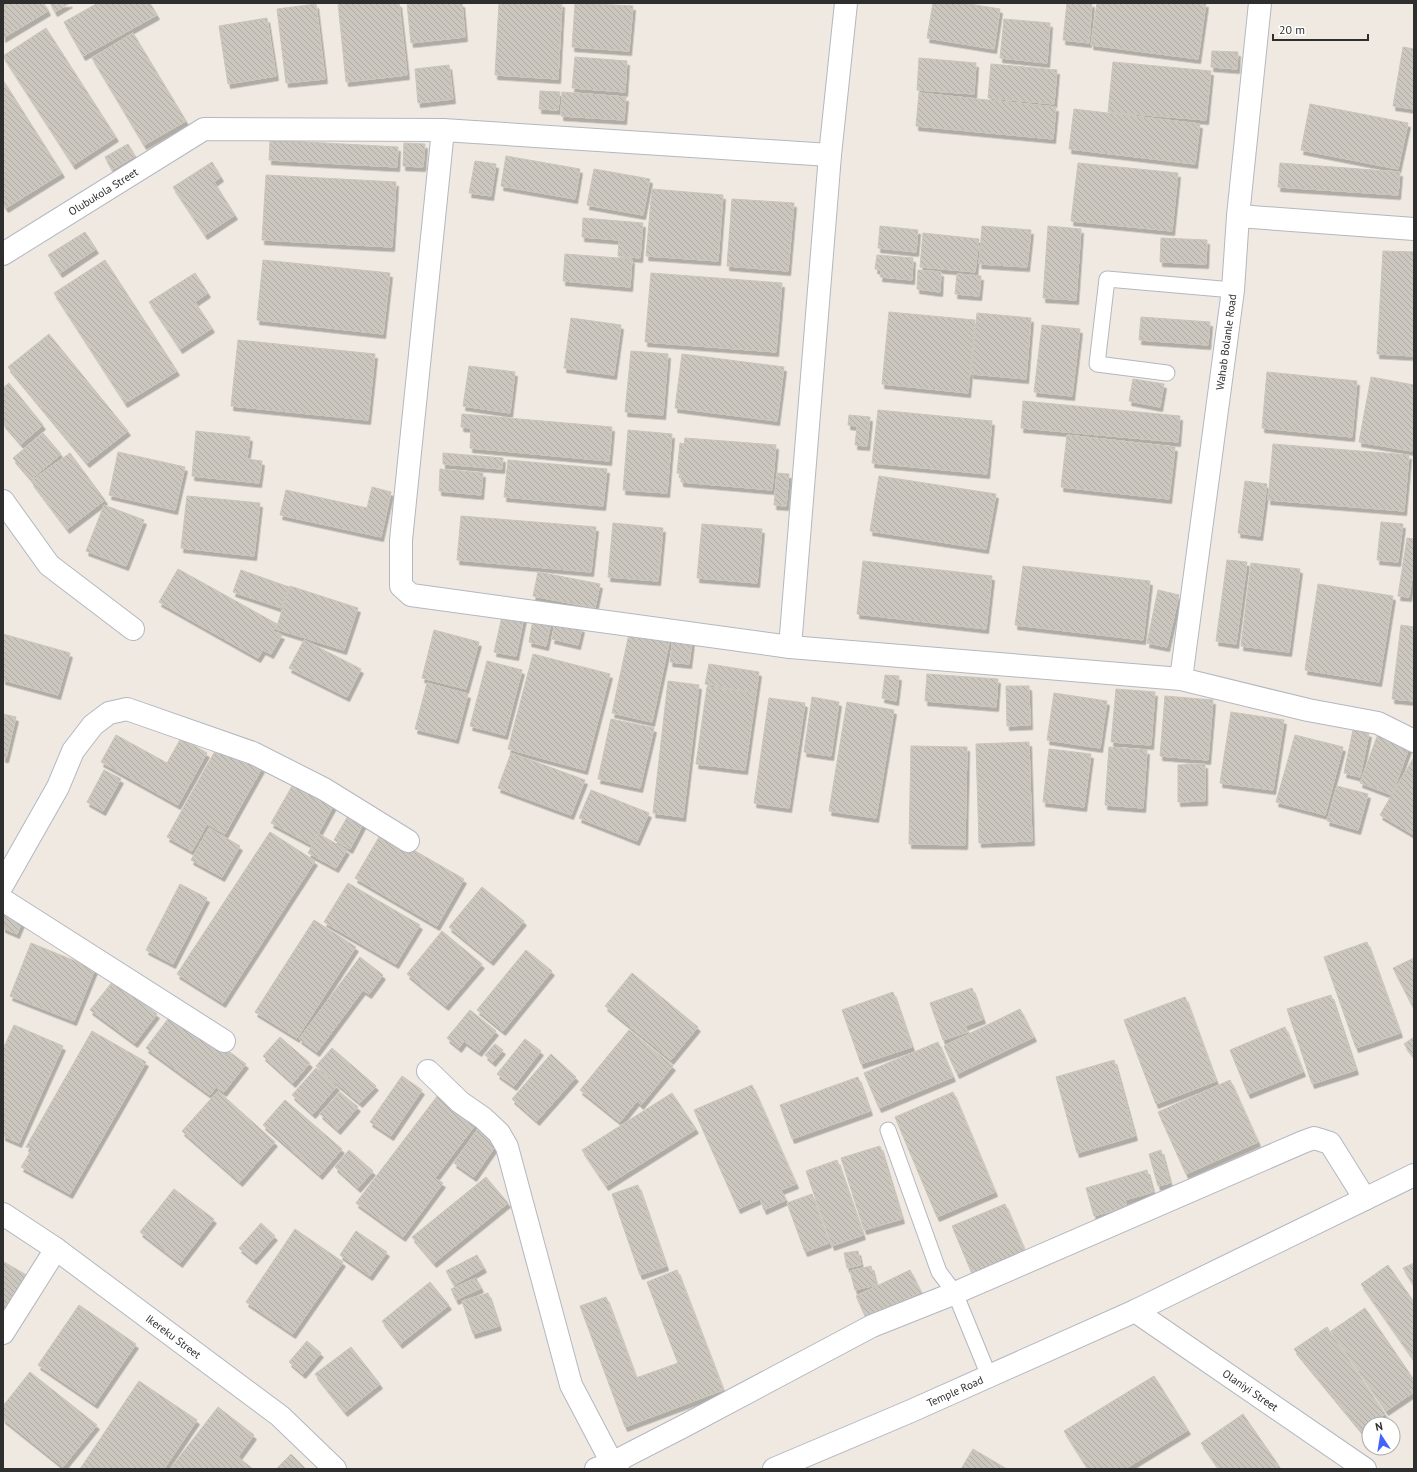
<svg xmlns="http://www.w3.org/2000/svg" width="1417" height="1472" font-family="'PT Sans',sans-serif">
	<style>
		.building { fill: url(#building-back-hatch); stroke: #cbc5ba; filter: url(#shadow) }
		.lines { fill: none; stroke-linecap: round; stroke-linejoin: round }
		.service-casing { stroke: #b4b7c1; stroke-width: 17 }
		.minor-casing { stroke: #b4b7c1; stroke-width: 24 }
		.tertiary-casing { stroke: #b4b7c1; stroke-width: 24 }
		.service { stroke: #fff; stroke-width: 15 }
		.minor { stroke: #fff; stroke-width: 22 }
		.tertiary { stroke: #fff; stroke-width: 22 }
		.labels { text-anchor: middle; stroke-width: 4; stroke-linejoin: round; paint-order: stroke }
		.street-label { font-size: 11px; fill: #2e2e2e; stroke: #fff }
	</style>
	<defs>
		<pattern id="building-back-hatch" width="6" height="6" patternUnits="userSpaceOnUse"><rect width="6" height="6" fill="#cbc7bf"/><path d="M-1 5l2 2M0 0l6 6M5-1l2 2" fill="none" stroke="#afaba4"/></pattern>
		<filter id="shadow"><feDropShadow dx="2.5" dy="4.5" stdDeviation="0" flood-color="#0004"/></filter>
	</defs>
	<rect width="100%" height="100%" fill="#efe9e1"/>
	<g class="building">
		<path d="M3 3H44L48 11 3 38Z"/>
		<path d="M50 3H70L55 12Z"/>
		<path d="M98 3H150L157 15 83 56 64 22Z"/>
		<path d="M338 3H399L407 75 346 82Z"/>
		<path d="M407 3H462L465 37 411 43Z"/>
		<path d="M499 3H562L558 79 495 75Z"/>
		<path d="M575 3 633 6 629 51 572 47Z"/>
		<path d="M933 3H964L1000 9 994 49 927 38Z"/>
		<path d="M1067 3H1092L1089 43 1063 40Z"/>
		<path d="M1097 3H1206L1198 59 1091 45Z"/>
		<path d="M316 4 325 79 286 83 277 9Z"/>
		<path d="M267 18 276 76 228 84 219 26Z"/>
		<path d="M1004 19 1050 23 1047 63 1000 58Z"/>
		<path d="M46 28 116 137 73 165 3 56Z"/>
		<path d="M133 33 186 121 144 145 92 58Z"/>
		<path d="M1403 47 1414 49V109L1393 106Z"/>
		<path d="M1212 51 1238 52 1237 69 1211 67Z"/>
		<path d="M575 57 627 61 625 92 572 88Z"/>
		<path d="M919 58 976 63 974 94 917 90Z"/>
		<path d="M1113 62 1211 71 1206 120 1108 112Z"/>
		<path d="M991 64 1057 70 1054 104 988 98Z"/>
		<path d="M449 65 453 99 418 103 415 69Z"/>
		<path d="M3 80 62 173 6 208 3 204Z"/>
		<path d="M540 91 560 92 558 110 539 109Z"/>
		<path d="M562 92 626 97 624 120 561 116Z"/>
		<path d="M919 93 1056 107 1053 139 916 126Z"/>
		<path d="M1310 104 1408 123 1398 169 1301 150Z"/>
		<path d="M1074 109 1200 124 1195 164 1069 149Z"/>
		<path d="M270 140 398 147 397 167 269 160Z"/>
		<path d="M404 143 425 144 423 167 403 166Z"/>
		<path d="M128 144 135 156 112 170 105 157Z"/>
		<path d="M506 156 580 169 575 199 501 186Z"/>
		<path d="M475 161 496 164 491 196 469 193Z"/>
		<path d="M212 162 221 177 214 182 235 215 205 235 173 187Z"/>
		<path d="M1078 163 1178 173 1172 231 1071 221Z"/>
		<path d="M1280 163 1400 172 1398 195 1278 187Z"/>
		<path d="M594 169 650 179 643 215 587 205Z"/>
		<path d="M266 175 396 182 392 247 262 240Z"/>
		<path d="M652 189 723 195 718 261 646 256Z"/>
		<path d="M732 199 794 203 788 271 727 266Z"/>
		<path d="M583 218 643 223 640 258 618 256 619 240 582 237Z"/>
		<path d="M880 226 918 230 916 252 878 248Z"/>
		<path d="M982 226 1031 230 1027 267 979 264Z"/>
		<path d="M1048 226 1081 229 1076 300 1043 298Z"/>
		<path d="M85 232 96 249 60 273 48 255Z"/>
		<path d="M923 233 979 239 975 272 920 267Z"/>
		<path d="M1161 238 1207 240 1206 264 1160 262Z"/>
		<path d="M1383 251 1414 252V356L1377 354Z"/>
		<path d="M565 254 632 259 630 287 563 281Z"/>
		<path d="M877 255 913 258 912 280 880 277 881 270 875 269Z"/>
		<path d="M105 260 177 371 125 403 54 293Z"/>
		<path d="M263 260 390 273 383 334 257 320Z"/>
		<path d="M918 270 941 272 940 292 917 289Z"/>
		<path d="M195 273 208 293 195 302 212 328 180 349 149 302Z"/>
		<path d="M651 273 782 283 776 352 645 342Z"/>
		<path d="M957 274 981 276 979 296 955 294Z"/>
		<path d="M889 312 975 320 968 393 882 384Z"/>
		<path d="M977 313 1031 318 1026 379 971 374Z"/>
		<path d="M1141 317 1210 322 1208 345 1139 340Z"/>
		<path d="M571 318 621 325 614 375 564 368Z"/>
		<path d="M1042 325 1080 329 1072 396 1034 392Z"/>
		<path d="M49 334 128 431 87 463 8 367Z"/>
		<path d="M238 340 375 354 368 420 231 406Z"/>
		<path d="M631 351 668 354 663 415 625 412Z"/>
		<path d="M682 354 784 367 777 421 675 408Z"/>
		<path d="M469 366 515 372 510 413 463 406Z"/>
		<path d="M1267 372 1357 381 1352 437 1262 428Z"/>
		<path d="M1371 377 1414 385V440L1412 451 1359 442Z"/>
		<path d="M1133 379 1164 384 1160 407 1129 401Z"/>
		<path d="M9 383 43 425 21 444 3 423V388Z"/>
		<path d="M1023 401 1180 416 1178 442 1021 428Z"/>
		<path d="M878 410 992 421 987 474 872 463Z"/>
		<path d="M462 414 612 427 609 461 470 448 471 428 461 427Z"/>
		<path d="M849 415 870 417 867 446 855 445 857 426 848 425Z"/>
		<path d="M628 430 672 434 667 493 623 490Z"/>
		<path d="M196 431 250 437 247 459 262 461 259 483 192 476Z"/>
		<path d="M43 433 61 454 31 479 13 458Z"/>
		<path d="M1067 435 1175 447 1169 499 1061 487Z"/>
		<path d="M685 438 776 445 772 490 681 482V474L677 473 680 443 684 444Z"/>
		<path d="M1273 444 1409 455 1404 511 1268 500Z"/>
		<path d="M118 452 185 467 175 510 109 495Z"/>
		<path d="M70 453 105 500 67 529 31 481Z"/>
		<path d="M443 453 503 458 502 469 443 464Z"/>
		<path d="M508 460 607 469 603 506 504 497Z"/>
		<path d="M440 469 483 473 481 495 439 491Z"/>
		<path d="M777 473 789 474 786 506 774 505Z"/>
		<path d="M879 476 996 494 986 549 870 531Z"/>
		<path d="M1245 481 1267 484 1260 536 1238 533Z"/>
		<path d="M372 487 391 492 381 537 280 515 286 490 367 508Z"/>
		<path d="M187 496 260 503 254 556 181 548Z"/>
		<path d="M104 505 144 520 126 566 86 551Z"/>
		<path d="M461 516 596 527 591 572 457 560Z"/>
		<path d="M1381 522 1403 524 1398 562 1377 560Z"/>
		<path d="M613 523 663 528 658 581 608 577Z"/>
		<path d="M702 524 762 529 757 583 697 578Z"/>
		<path d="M1407 538 1414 539V566L1409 597 1398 596Z"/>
		<path d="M1227 560 1247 562 1236 644 1216 641Z"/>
		<path d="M863 561 992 576 986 629 857 614Z"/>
		<path d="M1251 563 1300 569 1289 652 1241 646Z"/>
		<path d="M1023 566 1150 581 1143 640 1015 625Z"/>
		<path d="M178 569 277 624 273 631 282 635 271 654 263 650 258 658 159 602Z"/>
		<path d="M241 570 289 587 281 608 233 592Z"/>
		<path d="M538 572 600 584 595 608 533 596Z"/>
		<path d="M1318 584 1393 596 1379 682 1305 670Z"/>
		<path d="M290 586 358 608 344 650 276 629Z"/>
		<path d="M1158 590 1179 595 1167 647 1147 643Z"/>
		<path d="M503 612 524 617 516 656 494 652Z"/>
		<path d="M534 614 552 618 546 646 529 642Z"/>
		<path d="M555 622 582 628 578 645 552 639Z"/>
		<path d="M1401 625 1414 627V701L1392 699Z"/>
		<path d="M630 629 670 638 652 722 612 713Z"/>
		<path d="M434 630 479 642 466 689 422 678Z"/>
		<path d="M3 634 70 653 58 695 3 680Z"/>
		<path d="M673 638 692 640 689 664 670 662Z"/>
		<path d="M304 640 361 669 347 697 289 668Z"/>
		<path d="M533 654 610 674 585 770 508 749Z"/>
		<path d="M487 661 522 670 505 735 470 726Z"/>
		<path d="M709 664 759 672 756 693 705 684Z"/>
		<path d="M927 674 998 679 996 707 925 701Z"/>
		<path d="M885 675 899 676 896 701 882 698Z"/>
		<path d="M668 681 699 685 683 817 653 813Z"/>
		<path d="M427 683 468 694 456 739 415 729Z"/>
		<path d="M1006 686H1029L1030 725 1007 726Z"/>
		<path d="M707 687 756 693 745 770 696 764Z"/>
		<path d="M1116 689 1155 692 1151 745 1111 742Z"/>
		<path d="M1054 693 1107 701 1100 748 1047 740Z"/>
		<path d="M1165 696 1213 700 1208 760 1160 756Z"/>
		<path d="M812 697 839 702 831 756 804 752Z"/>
		<path d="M769 698 805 703 789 808 754 803Z"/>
		<path d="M847 702 894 710 876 818 829 811Z"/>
		<path d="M1231 712 1284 720 1273 790 1220 783Z"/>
		<path d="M3 714 16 717 6 758H3Z"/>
		<path d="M611 719 654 728 640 788 598 779Z"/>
		<path d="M1353 730 1369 733 1360 777 1344 773Z"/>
		<path d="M1378 734 1410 745 1392 795 1360 783Z"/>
		<path d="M116 735 167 763 181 738 207 753 178 805 101 762Z"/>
		<path d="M1295 735 1343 747 1325 815 1276 802Z"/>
		<path d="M1029 742 1032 841 979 843 976 744Z"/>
		<path d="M219 744 262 768 225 834 207 824 192 851 167 837Z"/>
		<path d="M911 746 967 747 965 845 909 844Z"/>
		<path d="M1109 747 1147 750 1143 808 1105 805Z"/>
		<path d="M1049 749 1091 754 1084 807 1043 802Z"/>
		<path d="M511 753 585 780 571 815 498 788Z"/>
		<path d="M1414 757V835L1380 815Z"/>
		<path d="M1205 764V801L1178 802V765Z"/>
		<path d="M104 770 121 779 103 811 87 802Z"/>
		<path d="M296 779 336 801 312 845 271 823Z"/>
		<path d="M1337 786 1368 794 1358 830 1327 821Z"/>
		<path d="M591 790 649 813 637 841 579 818Z"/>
		<path d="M352 809 367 817 350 849 334 840Z"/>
		<path d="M209 828 240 846 222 877 191 860Z"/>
		<path d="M270 832 315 861 223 1003 177 974Z"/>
		<path d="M382 832 464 879 437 926 355 878Z"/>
		<path d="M319 834 347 850 336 868 308 853Z"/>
		<path d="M348 883 420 925 396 964 324 922Z"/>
		<path d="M180 884 207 898 173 964 146 950Z"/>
		<path d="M482 887 524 921 491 961 449 927Z"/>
		<path d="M3 909 24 917 17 934 3 928Z"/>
		<path d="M314 920 356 947 297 1038 255 1012Z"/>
		<path d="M442 931 482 964 446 1006 407 974Z"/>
		<path d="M1367 942 1400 1033 1356 1048 1324 957Z"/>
		<path d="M31 943 95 969 74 1021 10 996Z"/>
		<path d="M526 950 552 971 503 1031 477 1010Z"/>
		<path d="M360 957 383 975 369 994 363 990 317 1052 299 1039Z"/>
		<path d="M1414 958V1009L1393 968Z"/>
		<path d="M632 973 698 1027 671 1060 605 1006Z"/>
		<path d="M113 981 157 1014 135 1043 90 1010Z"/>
		<path d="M972 988 983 1019 965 1026 968 1032 943 1040 930 1003Z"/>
		<path d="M893 992 912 1047 861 1064 842 1010Z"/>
		<path d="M1331 995 1356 1070 1312 1084 1287 1009Z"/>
		<path d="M1185 997 1216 1081 1156 1104 1124 1020Z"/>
		<path d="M1020 1009 1034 1037 957 1074 944 1046Z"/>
		<path d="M470 1010 496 1031 479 1052 464 1041 459 1048 447 1038Z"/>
		<path d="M174 1011 246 1064 224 1092 216 1087 210 1095 146 1048Z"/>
		<path d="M14 1025 63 1046 19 1143 3 1136V1049Z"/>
		<path d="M1285 1027 1303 1072 1248 1094 1230 1050Z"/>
		<path d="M629 1030 673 1066 641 1105 637 1101 620 1122 580 1090Z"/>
		<path d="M92 1031 146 1062 70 1194 21 1167 32 1149 26 1147Z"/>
		<path d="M280 1037 310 1063 293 1083 263 1056Z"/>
		<path d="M1414 1037V1057L1404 1044Z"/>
		<path d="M525 1039 541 1051 514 1086 497 1074Z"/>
		<path d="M938 1042 953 1077 879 1108 864 1073Z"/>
		<path d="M495 1044 503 1050 493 1062 485 1055Z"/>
		<path d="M332 1048 376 1086 360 1103 316 1066Z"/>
		<path d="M551 1054 576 1077 537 1121 512 1099Z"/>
		<path d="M1114 1060 1135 1136 1077 1153 1056 1077Z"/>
		<path d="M316 1068 337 1086 313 1114 292 1095Z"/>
		<path d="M402 1076 422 1090 391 1136 370 1122Z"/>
		<path d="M858 1077 870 1111 792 1139 780 1105Z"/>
		<path d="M1230 1080 1258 1142 1186 1174 1158 1112Z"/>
		<path d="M752 1085 796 1184 781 1190 786 1200 764 1210 760 1199 738 1209 694 1110Z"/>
		<path d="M218 1091 275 1142 240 1182 182 1131Z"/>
		<path d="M340 1092 358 1107 338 1130 320 1114Z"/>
		<path d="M953 1092 995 1192 937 1217 895 1117Z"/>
		<path d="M672 1093 696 1129 606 1186 582 1150Z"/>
		<path d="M438 1095 476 1124 435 1178 443 1183 403 1237 356 1203Z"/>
		<path d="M285 1100 342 1149 320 1175 263 1125Z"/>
		<path d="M479 1127 499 1141 474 1177 454 1163Z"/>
		<path d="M880 1146 902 1219 864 1230 841 1158Z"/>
		<path d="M349 1150 373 1171 358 1188 335 1167Z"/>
		<path d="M1161 1150 1170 1183 1158 1186 1149 1154Z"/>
		<path d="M837 1160 863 1235 832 1246 806 1171Z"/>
		<path d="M1147 1170 1153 1192 1125 1200 1127 1207 1094 1216 1086 1188Z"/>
		<path d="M486 1177 508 1203 434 1263 412 1237Z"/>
		<path d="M638 1185 666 1266 640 1275 612 1194Z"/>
		<path d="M174 1189 214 1219 180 1263 140 1232Z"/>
		<path d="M812 1194 829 1243 805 1252 787 1203Z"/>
		<path d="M1005 1204 1026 1254 973 1276 952 1226Z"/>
		<path d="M261 1223 275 1236 254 1260 239 1248Z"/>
		<path d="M295 1229 343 1262 293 1334 246 1302Z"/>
		<path d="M356 1231 387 1252 370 1276 340 1255Z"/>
		<path d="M858 1251 861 1265 847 1268 844 1253Z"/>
		<path d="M477 1255 484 1268 454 1285 446 1271Z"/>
		<path d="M4 1262 28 1276 3 1317V1263Z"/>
		<path d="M1414 1263V1286L1403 1268Z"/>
		<path d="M1388 1265 1414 1302V1360L1361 1284Z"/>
		<path d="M871 1266 876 1285 855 1290 850 1271Z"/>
		<path d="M677 1270 723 1390 625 1427 580 1306 606 1297 636 1378 678 1363 647 1282Z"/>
		<path d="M910 1270 921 1292 866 1318 856 1296Z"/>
		<path d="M476 1278 481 1288 456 1300 451 1289Z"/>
		<path d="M430 1282 449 1305 400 1344 382 1321Z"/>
		<path d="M488 1293 499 1326 473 1334 462 1301Z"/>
		<path d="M79 1305 136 1344 95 1404 38 1365Z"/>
		<path d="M1365 1308 1414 1380V1392L1386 1411 1331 1331Z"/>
		<path d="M1327 1327 1385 1414 1372 1424H1369V1426L1362 1432 1294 1349Z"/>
		<path d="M307 1341 321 1353 303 1374 289 1362Z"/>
		<path d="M351 1347 380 1384 345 1412 315 1374Z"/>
		<path d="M30 1372 97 1425 63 1467 3 1419V1406Z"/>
		<path d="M1154 1376 1188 1430 1125 1469H1088L1064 1431Z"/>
		<path d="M139 1381 197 1420 164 1469H80Z"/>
		<path d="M218 1407 254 1435 238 1457 253 1469H170Z"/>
		<path d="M1243 1414 1279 1466 1274 1469H1219L1201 1443Z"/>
		<path d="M973 1449 1007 1469H961Z"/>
		<path d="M291 1454 306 1469H279L277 1468Z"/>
	</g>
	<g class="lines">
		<defs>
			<g id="service">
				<path d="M1167 373 1097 364 1107 279 1233 290"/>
				<path d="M888 1130 939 1272 955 1293 989 1376"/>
			</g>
			<g id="minor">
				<path d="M443 130 401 540V586L411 595 790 647 1181 679 1308 710 1378 723 1414 741"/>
				<path d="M1238 216 1414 229"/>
				<path id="s1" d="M3 254 204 129 443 130 830 155"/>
				<path d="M3 501 49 565 133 629"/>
				<path d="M790 647 830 155 846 3"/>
				<path id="s2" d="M1181 679 1233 290 1238 216 1260 3"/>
				<path d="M3 884 58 787 73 751 93 725 109 713 127 709 253 753 324 789 408 841"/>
				<path d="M3 900 224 1041"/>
				<path d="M428 1071 460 1102 483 1118 499 1133 507 1147 571 1385 612 1463 618 1469"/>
				<path id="s3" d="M3 1214 56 1249 280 1416 335 1469"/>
				<path d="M1135 1311 1414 1175"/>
				<path d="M3 1333 56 1249"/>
				<path d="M596 1469 612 1463 684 1426 872 1326 955 1293 1303 1142 1314 1138 1330 1143 1365 1199"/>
			</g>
			<g id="tertiary">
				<path id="s4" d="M774 1469 911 1411 1135 1311 1365 1469"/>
			</g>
		</defs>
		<use href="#service" class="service-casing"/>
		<use href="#minor" class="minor-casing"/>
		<use href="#tertiary" class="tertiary-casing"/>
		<use href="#service" class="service"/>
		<use href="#minor" class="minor"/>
		<use href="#tertiary" class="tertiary"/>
	</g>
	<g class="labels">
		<g class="street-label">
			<text dy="4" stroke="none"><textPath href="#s1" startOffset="118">Olubukola Street</textPath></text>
			<text dy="4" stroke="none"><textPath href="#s2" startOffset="340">Wahab Bolanle Road</textPath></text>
			<text dy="4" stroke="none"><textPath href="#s3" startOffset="210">Ikereku Street</textPath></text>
			<text dy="4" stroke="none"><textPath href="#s4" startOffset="534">Olaniyi Street</textPath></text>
			<text dy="4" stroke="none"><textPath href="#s4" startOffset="197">Temple Road</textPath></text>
		</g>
	</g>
	<rect width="1417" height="1472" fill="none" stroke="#2e2e2e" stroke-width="8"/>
	<g transform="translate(1381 1436) rotate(348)"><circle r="19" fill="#ffffff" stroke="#ababab"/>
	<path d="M0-3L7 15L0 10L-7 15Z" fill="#4264fb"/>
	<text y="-6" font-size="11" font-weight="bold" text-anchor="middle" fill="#2e2e2e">N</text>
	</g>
	<path d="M1273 34v6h95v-6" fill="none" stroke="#2e2e2e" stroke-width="2"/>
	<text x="1279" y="34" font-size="12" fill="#2e2e2e" stroke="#ffffff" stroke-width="3" paint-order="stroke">20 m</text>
</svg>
